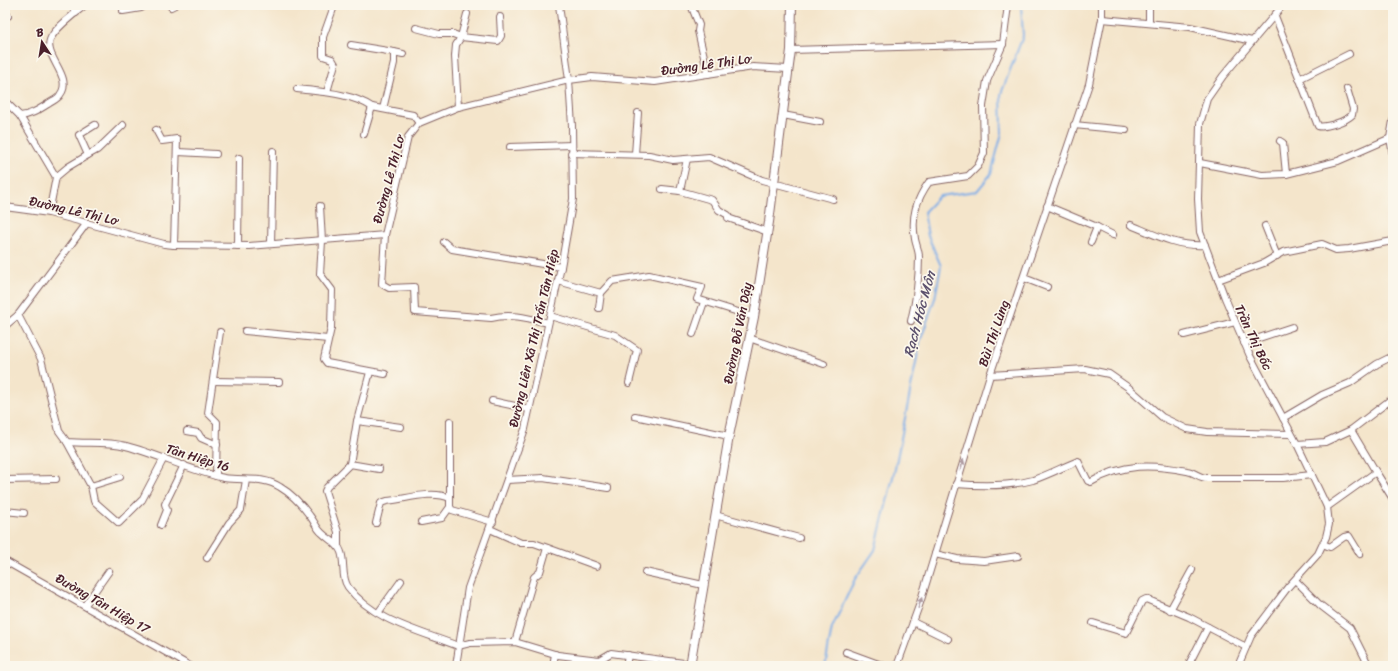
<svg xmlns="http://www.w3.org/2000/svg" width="1398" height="671" font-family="Sriracha,sans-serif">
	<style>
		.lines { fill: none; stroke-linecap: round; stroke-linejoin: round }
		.stream { stroke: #7cade7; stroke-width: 2 }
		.minor-casing { stroke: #866463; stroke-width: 8 }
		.major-casing { stroke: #866463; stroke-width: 10 }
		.minor { stroke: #fff; stroke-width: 6 }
		.major { stroke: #fff; stroke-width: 8 }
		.oneway { fill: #ae9aa0 }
		.labels { text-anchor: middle; stroke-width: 3.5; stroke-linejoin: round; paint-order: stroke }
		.street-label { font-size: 13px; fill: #4a1f2b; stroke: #fbf7ec }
		.water-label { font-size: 14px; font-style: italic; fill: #5c516d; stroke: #fbf7ec }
	</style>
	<rect width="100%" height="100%" fill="#fbf7ec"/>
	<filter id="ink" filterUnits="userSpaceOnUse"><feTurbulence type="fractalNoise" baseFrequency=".025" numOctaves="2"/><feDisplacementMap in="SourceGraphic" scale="8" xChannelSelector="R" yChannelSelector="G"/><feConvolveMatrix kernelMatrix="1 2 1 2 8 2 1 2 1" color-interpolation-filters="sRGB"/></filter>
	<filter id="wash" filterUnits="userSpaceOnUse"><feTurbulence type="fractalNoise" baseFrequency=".012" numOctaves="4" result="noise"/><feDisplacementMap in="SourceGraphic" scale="16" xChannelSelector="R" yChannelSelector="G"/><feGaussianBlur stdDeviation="0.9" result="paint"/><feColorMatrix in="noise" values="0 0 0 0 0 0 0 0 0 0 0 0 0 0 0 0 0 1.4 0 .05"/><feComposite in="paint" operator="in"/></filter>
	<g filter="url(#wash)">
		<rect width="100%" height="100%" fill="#f4e5cb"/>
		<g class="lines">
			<path class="stream" d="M825 666 832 628 855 579 875 550 895 469 920 342 935 298 941 266 928 236 924 212 939 196 977 191 991 174 1002 133 1001 94 1023 36 1021 5"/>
		</g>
	</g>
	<g filter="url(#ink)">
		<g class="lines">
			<defs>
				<g id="minor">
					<path d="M71 5 76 13"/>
					<path d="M170 5 171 7 175 5"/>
					<path d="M691 5 699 25 698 31 708 74"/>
					<path d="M1149 5V23"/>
					<path d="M123 11 141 8 146 5"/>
					<path d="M1275 16 1318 126C1326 128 1346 121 1352 115L1353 109 1347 89"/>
					<path d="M5 17 8 16"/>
					<path d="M1102 19 1190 27 1252 41"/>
					<path d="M416 28 439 34H453L461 37 498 41 501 36 500 17"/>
					<path d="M351 45 394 52V63L383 109"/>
					<path d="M791 50 1003 44"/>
					<path d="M394 52 403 54"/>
					<path d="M1299 79 1349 54"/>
					<path d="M297 89C321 92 351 93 372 107"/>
					<path d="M327 92 335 64 332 59 323 56V37L333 9"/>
					<path d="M5 101 20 116C31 115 38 110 48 104 52 101 58 99 60 95 74 78 44 57 50 40 54 28 76 13 85 5"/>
					<path d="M458 107 455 56 456 45 461 37 467 14"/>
					<path d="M783 115 820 122"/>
					<path d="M20 116 56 177"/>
					<path d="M1393 121 1390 138 1393 155"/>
					<path d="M95 125 79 135 88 155 97 150 123 125"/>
					<path d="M1074 125 1126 130"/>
					<path d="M156 130 162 141 177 139 174 245"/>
					<path d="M364 134 372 107 413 115 419 123"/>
					<path d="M1280 141 1283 143 1286 174"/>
					<path d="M510 147 572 145"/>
					<path d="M178 152 216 154"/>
					<path d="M571 153 649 155 673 160 709 157 762 180 833 199"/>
					<path d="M635 154 638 113"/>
					<path d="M1200 163 1262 175 1286 174 1338 161 1393 137"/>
					<path d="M662 189 680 191 712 200 719 210 728 215V218L768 232"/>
					<path d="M680 191 687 159"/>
					<path d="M320 206 322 241 320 274 332 290 331 328 324 359 327 363 385 374"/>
					<path d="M1047 206 1097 227 1113 235"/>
					<path d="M5 207 49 213 164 244 174 245 249 246 385 235 408 137 419 123 458 107 569 80 592 77 655 82 753 67 788 69"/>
					<path d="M49 213 56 177 68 167 88 155"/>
					<path d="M1131 225C1155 235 1178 247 1205 245"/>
					<path d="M1265 226 1277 256"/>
					<path d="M385 235 382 284 389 288 414 287 415 312 491 318C511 313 528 318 548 323"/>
					<path d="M444 242 452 249 561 267"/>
					<path d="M1091 242 1097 227"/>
					<path d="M271 244 273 151"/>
					<path d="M238 246 239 158"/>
					<path d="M1024 278 1047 287"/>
					<path d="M1218 280 1264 263 1283 252 1322 244 1336 250 1349 249 1393 241"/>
					<path d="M558 281 601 293 599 308"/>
					<path d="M601 293 612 281 649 275 702 287 697 299 754 317"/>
					<path d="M18 315 41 359 59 431 67 442C87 444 106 441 126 446 160 455 191 471 224 478 243 481 264 476 280 487 292 494 302 505 310 516 314 521 317 529 322 533 329 540 338 543 341 552 345 563 341 577 348 587 373 621 420 631 458 646L470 643 515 642 558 655 599 660 611 653 691 664"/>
					<path d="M550 316 615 335 637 350 629 383"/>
					<path d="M911 321C916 301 919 278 919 257 919 251 916 245 915 239 911 217 916 200 929 182L968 176 978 166 984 153 983 106 987 81 1003 44 1008 5"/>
					<path d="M5 326 18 315 87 223"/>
					<path d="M245 331 328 339"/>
					<path d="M693 334 704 302"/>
					<path d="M1184 335 1235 322"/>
					<path d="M749 338 824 364"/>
					<path d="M1244 343 1292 327"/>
					<path d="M370 372 357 421 401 427"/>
					<path d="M990 375 1085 369 1109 374 1129 388 1162 417 1187 429 1207 432 1291 434"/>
					<path d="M213 381 279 382"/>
					<path d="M492 401 529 409"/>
					<path d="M635 416 729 436"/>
					<path d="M1283 418 1322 395 1350 383 1377 364 1393 356"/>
					<path d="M357 421 350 464 379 469"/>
					<path d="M450 421V507L452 510 493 522"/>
					<path d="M1351 430 1376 472"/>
					<path d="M187 431 198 433 201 438 217 445"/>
					<path d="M67 442 91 486 120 477"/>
					<path d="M1297 444 1325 442 1351 430 1393 398"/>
					<path d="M216 476 217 422 208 413 220 332"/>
					<path d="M5 480 56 479"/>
					<path d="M507 480 543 478 608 488"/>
					<path d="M956 484C981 486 1008 487 1033 480 1048 475 1063 467 1078 461L1088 481 1091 482C1123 463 1152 464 1187 471 1195 472 1199 478 1207 478H1283L1312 475"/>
					<path d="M91 486 94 501 119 523 142 500 164 458"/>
					<path d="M1327 507 1376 472 1393 499"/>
					<path d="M5 511 24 513"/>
					<path d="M715 515 799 538"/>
					<path d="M421 522 442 518 450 507"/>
					<path d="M376 523 381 503 387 501C406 499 432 490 450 498"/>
					<path d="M161 525 167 510 165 504 184 465"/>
					<path d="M490 529 521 543H534L597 566"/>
					<path d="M1323 544 1330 547 1344 537 1349 536 1360 554"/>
					<path d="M338 545V532L325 491 327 487 350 464"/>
					<path d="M935 554 957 559 984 561 1018 556"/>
					<path d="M207 558 229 523 241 510 246 480"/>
					<path d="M5 561 190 666"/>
					<path d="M645 572 703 585"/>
					<path d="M1295 580 1320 605 1350 628 1369 666"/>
					<path d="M85 605 109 571"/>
					<path d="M1170 610 1192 570"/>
					<path d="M378 613 401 581"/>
					<path d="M913 622 948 639"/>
					<path d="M1093 623 1126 633 1142 601 1146 599 1189 617 1246 647"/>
					<path d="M515 642 534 577 540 572 547 548"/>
					<path d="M846 652 884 666"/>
					<path d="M1189 664 1208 627"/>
					<path d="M456 666 468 588 525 429 561 267 573 199 572 126 569 80 559 5"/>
					<path d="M553 666 555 654"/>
					<path d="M626 666 628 655"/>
					<path d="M897 666 920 603 990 375 1089 84 1102 19V5"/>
					<path d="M1238 666 1251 636 1288 587 1318 554 1326 537 1329 524 1327 507 1297 444 1250 356 1225 298 1200 232 1198 199 1200 124 1207 99 1223 76 1283 5"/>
				</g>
				<path id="major" d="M690 666 729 436 754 317 769 222 791 50 792 5"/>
			</defs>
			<use href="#minor" class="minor-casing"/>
			<use href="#major" class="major-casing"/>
			<use href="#minor" class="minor"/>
			<use href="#major" class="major"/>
		</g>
		<defs><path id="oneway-solid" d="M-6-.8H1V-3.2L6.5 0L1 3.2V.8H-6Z"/></defs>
		<g class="oneway">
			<use href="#oneway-solid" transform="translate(962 465) rotate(-73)"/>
			<use href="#oneway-solid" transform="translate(920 603) rotate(-71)"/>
		</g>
	</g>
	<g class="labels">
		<g class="street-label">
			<text transform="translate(706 64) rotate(-8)" y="5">Đường Lê Thị Lơ</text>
			<text transform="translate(388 179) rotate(-75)" y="5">Đường Lê Thị Lơ</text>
			<text transform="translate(74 210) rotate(13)" y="5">Đường Lê Thị Lơ</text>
			<text transform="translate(737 333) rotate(-79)" y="5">Đường Đỗ Văn Dậy</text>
			<text transform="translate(993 333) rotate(-71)" y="5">Bùi Thị Lùng</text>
			<text transform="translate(1254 337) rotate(65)" y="5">Trần Thị Bốc</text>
			<text transform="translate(533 338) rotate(-77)" y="5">Đường Liên Xã Thị Trấn Tân Hiệp</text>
			<text transform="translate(198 457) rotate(17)" y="5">Tân Hiệp 16</text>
			<text transform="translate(103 603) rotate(30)" y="5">Đường Tân Hiệp 17</text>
		</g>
		<g class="water-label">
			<text transform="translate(919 314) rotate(-75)" y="5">Rạch Hóc Môn</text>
		</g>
	</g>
	<rect width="1398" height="671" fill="none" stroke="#fbf7ec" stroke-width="20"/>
	<g transform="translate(42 42) rotate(348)" stroke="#fbf7ec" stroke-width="3" paint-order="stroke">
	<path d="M0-3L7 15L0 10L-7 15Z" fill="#4a1f2b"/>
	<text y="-6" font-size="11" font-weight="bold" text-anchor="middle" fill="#4a1f2b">B</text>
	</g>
</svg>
